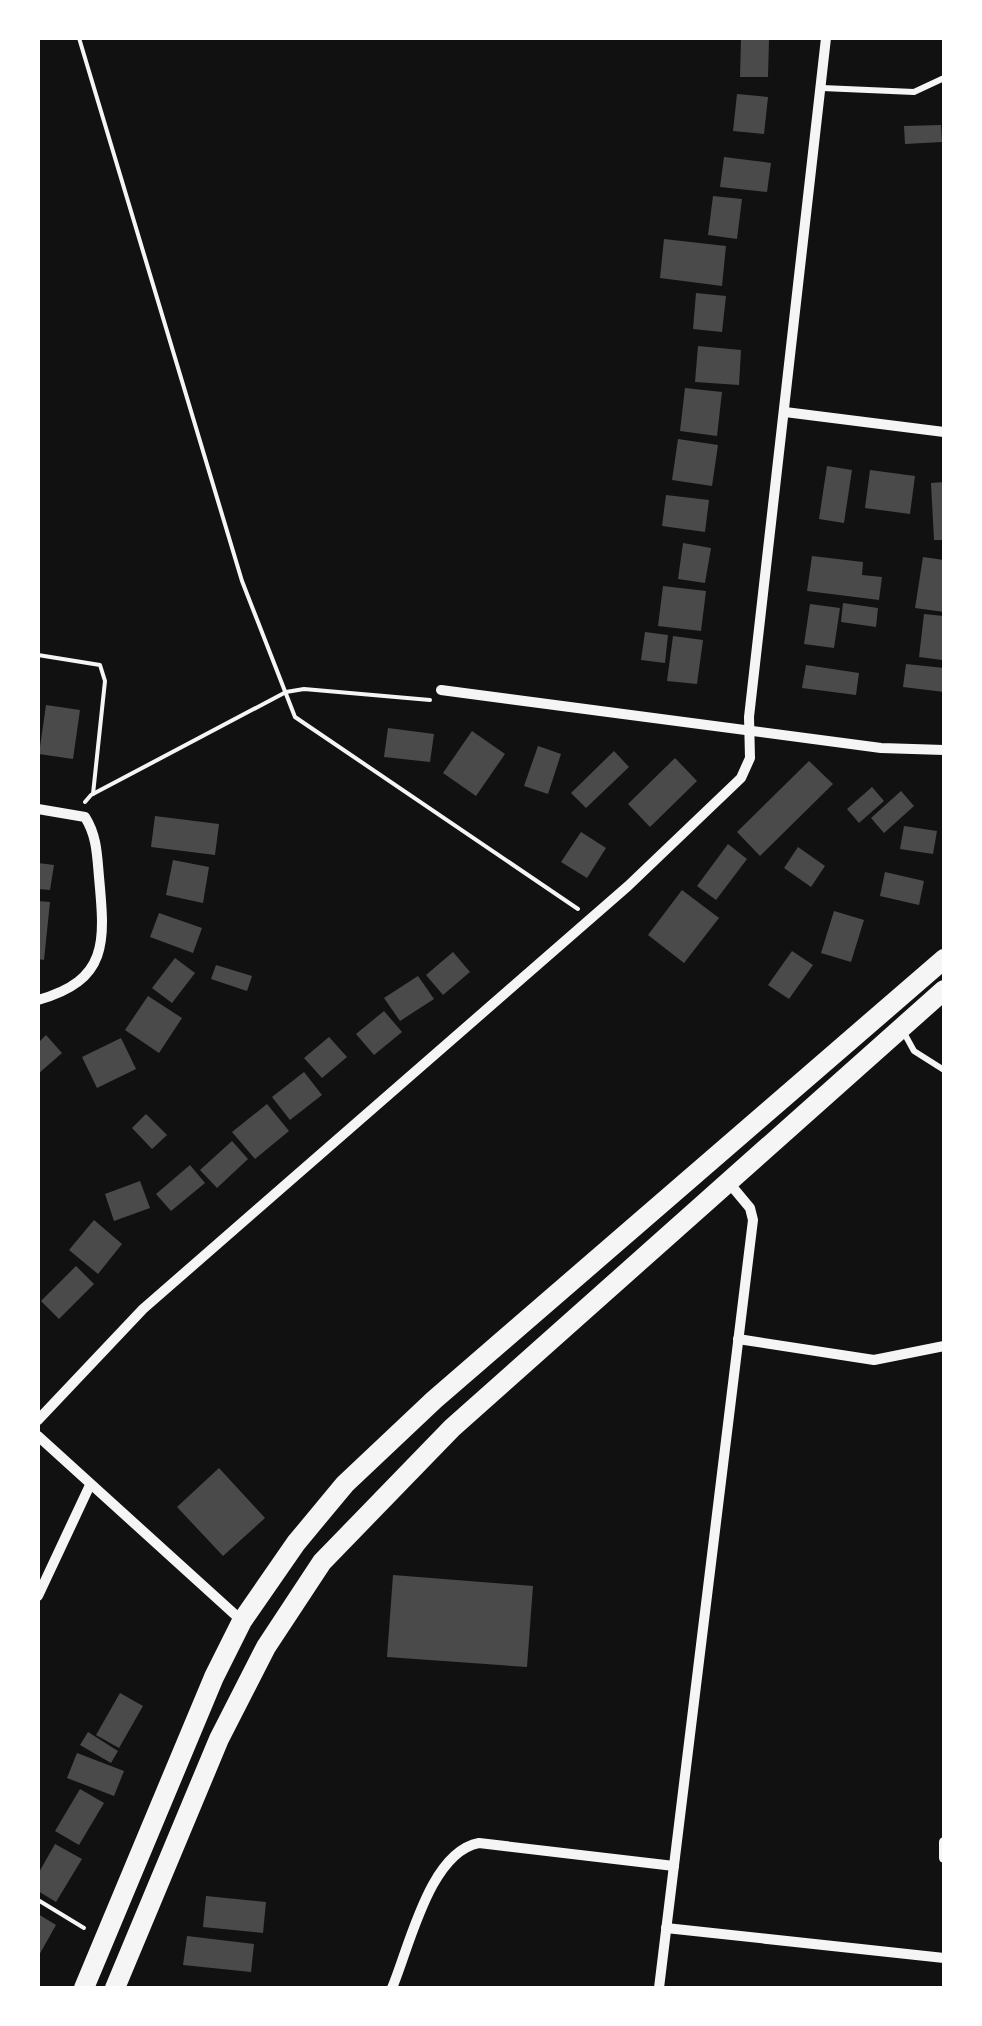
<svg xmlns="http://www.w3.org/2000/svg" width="982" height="2026" font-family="Arial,sans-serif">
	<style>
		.building { fill: #4a4a4a }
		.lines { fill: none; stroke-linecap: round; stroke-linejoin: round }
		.path { stroke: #f5f5f5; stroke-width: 4 }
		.service { stroke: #f5f5f5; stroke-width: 6 }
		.minor { stroke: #f5f5f5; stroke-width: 10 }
		.trunk { stroke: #f5f5f5; stroke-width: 20 }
	</style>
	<rect width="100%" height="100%" fill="#111"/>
	<g class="building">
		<path d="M741 39 769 40 768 77H740Z"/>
		<path d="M737 94 768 97 764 134 733 131Z"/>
		<path d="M941 125 942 142 905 144 904 126Z"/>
		<path d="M724 157 771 163 767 192 720 187Z"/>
		<path d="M713 196 742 199 737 239 708 235Z"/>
		<path d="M664 239 726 246 722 286 660 278Z"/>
		<path d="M696 293 726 296 722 332 693 329Z"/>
		<path d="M698 346 741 350 739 385 695 382Z"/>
		<path d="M685 388 722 392 717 436 680 431Z"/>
		<path d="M678 439 718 445 712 486 672 480Z"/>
		<path d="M827 466 852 470 844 523 819 519Z"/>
		<path d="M870 470 915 476 910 514 865 508Z"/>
		<path d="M944 482V540H934L931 483Z"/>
		<path d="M666 495 709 500 705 532 662 526Z"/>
		<path d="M683 543 711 548 705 583 678 579Z"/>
		<path d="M812 556 863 562 862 575 882 577 879 600 807 591Z"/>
		<path d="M923 557 944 560V612L915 608Z"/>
		<path d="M663 586 706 591 701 631 658 626Z"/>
		<path d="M843 603 878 608 876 627 841 622Z"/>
		<path d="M810 604 840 608 834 648 804 644Z"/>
		<path d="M924 614 944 616 942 660 919 657Z"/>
		<path d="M645 632 668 635 665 663 641 660Z"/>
		<path d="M673 636 703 640 697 684 667 681Z"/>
		<path d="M906 664 944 668V692L903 687Z"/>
		<path d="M806 665 859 673 856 695 802 688Z"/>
		<path d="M46 705 80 710 73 759 39 754Z"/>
		<path d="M388 728 434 734 430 762 384 757Z"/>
		<path d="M472 731 505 754 476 796 443 773Z"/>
		<path d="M538 746 561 754 548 794 524 786Z"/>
		<path d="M614 751 629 767 586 808 571 793Z"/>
		<path d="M675 758 697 781 650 827 628 804Z"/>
		<path d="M809 761 833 784 760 856 737 832Z"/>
		<path d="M872 787 884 801 859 823 847 809Z"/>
		<path d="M901 791 914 806 884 833 871 818Z"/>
		<path d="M155 816 219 824 215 855 151 847Z"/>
		<path d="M904 826 937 831 933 854 900 849Z"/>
		<path d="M581 832 606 848 587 878 561 862Z"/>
		<path d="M728 844 747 859 716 900 697 886Z"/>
		<path d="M798 847 825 866 811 887 784 868Z"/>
		<path d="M173 860 209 867 203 903 166 895Z"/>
		<path d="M38 863 54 865 50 890 38 889Z"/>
		<path d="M885 872 924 881 919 905 880 896Z"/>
		<path d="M682 890 719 918 684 963 648 935Z"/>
		<path d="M38 901 50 902 44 960 38 959Z"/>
		<path d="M834 911 864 920 851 962 821 953Z"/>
		<path d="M159 913 202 928 193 953 150 937Z"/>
		<path d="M792 951 813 965 789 999 768 985Z"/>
		<path d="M453 952 470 972 443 995 426 975Z"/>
		<path d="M175 958 195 973 172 1003 152 988Z"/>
		<path d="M216 965 252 976 247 991 211 979Z"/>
		<path d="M418 976 434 999 400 1021 384 998Z"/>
		<path d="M148 996 182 1018 159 1053 125 1030Z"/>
		<path d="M384 1011 402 1032 374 1055 356 1034Z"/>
		<path d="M46 1035 62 1053 38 1074V1043Z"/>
		<path d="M329 1037 347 1057 322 1078 304 1058Z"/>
		<path d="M121 1038 136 1069 97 1088 82 1057Z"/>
		<path d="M304 1072 322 1095 290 1120 272 1097Z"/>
		<path d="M267 1104 289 1131 255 1159 232 1132Z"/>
		<path d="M146 1114 167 1135 152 1149 132 1128Z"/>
		<path d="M232 1141 248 1159 217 1188 200 1170Z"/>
		<path d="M190 1165 205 1183 171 1211 156 1194Z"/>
		<path d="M140 1181 150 1208 114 1221 105 1194Z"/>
		<path d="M94 1220 122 1244 98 1274 69 1250Z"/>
		<path d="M76 1266 94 1284 59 1319 41 1301Z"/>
		<path d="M219 1468 265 1518 223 1556 177 1507Z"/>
		<path d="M393 1575 533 1586 527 1667 387 1657Z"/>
		<path d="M120 1693 143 1706 119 1748 96 1735Z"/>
		<path d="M88 1732 118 1751 111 1763 80 1745Z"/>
		<path d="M77 1753 124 1771 114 1796 67 1778Z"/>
		<path d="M80 1789 104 1803 79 1845 55 1831Z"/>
		<path d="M55 1844 82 1859 56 1902 38 1891V1874Z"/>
		<path d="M206 1896 266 1902 263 1933 203 1927Z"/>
		<path d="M38 1914 56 1925 38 1957Z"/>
		<path d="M187 1936 254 1944 251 1972 183 1965Z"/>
	</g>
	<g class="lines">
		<g class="path">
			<path d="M79 38 242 581 295 717 578 909"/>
			<path d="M38 655 100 665 105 681 93 794"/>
			<path d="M85 802 91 795 286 692 304 689 430 700"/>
			<path d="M38 1900 84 1928"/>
		</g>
		<g class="service">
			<path d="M822 88 914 92 944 78"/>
			<path d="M903 1031 914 1051 944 1070"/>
		</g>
		<g class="minor">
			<path d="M785 412 944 432"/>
			<path d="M441 690 881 748 944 750"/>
			<path d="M38 809 85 817C97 836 97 855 99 877 105 942 109 980 38 1000"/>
			<path d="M738 1339 874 1360 944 1346"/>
			<path d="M38 1420 143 1309 628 886 741 778 750 758 749 717 826 38"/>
			<path d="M38 1436 242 1621"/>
			<path d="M38 1596 90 1485"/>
			<path d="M944 1842V1858"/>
			<path d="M666 1928 944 1958"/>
			<path d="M392 1988C410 1945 430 1852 479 1843L674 1866"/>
			<path d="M659 1988 753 1220 750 1208 730 1184"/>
		</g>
		<g class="trunk">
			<path d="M84 1988 214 1677 242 1621 296 1543 345 1484 434 1400 944 959"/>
			<path d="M115 1988 219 1739 266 1647 322 1562 452 1428 944 990"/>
		</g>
	</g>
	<rect width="982" height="2026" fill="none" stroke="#ffffff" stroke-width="80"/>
</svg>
